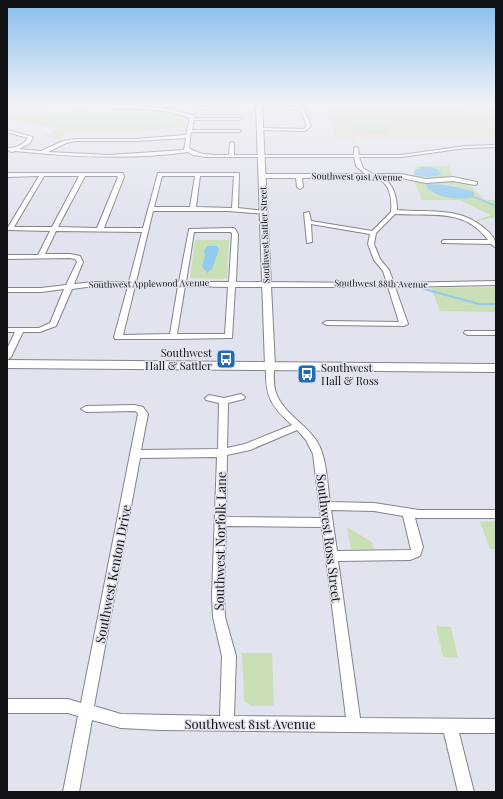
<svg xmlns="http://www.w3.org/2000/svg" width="503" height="799" font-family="'Playfair Display',serif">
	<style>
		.education { fill: #e5d9c5 }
		.green { fill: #c9dfb6 }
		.water { fill: #93caf0 }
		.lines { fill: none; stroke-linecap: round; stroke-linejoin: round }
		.stream-far1 { stroke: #93caf0; stroke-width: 1.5 }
		.stream { stroke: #93caf0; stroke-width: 2 }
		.minor-casing { stroke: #80848d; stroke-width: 2 }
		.tertiary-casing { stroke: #80848d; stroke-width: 2 }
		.secondary-casing { stroke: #80848d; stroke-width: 2 }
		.minor { fill: #fff; fill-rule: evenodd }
		.tertiary { fill: #fff; fill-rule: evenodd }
		.secondary { fill: #fff; fill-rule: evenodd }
		.labels { text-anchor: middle; stroke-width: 3; stroke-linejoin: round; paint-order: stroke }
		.far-street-label { font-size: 9px; fill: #111216; stroke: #e1e4ee }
		.poi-label { font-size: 11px; fill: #111216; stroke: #e1e4ee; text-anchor: end }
		.near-street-label { font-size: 13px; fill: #111216; stroke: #e1e4ee }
	</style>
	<rect width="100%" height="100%" fill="#e1e4ee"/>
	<path class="education" d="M325 105H496V137H471L472 139 354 138 356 145H354L351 138H336Z"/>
	<g class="green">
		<path d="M464 105H496V112L462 108Z"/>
		<path d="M77 108H87L84 113H147L154 110 185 116 187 119 185 127 143 131H66L60 139 42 137 58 129 7 119 8 109 10 112 73 113Z"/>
		<path d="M354 122C364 121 385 120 388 132L386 135 352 132Z"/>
		<path d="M416 166H449L452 177 429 178 413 176Z"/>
		<path d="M414 181 460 182 472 187 485 200H496V217L478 221 476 220 491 215 459 200H422Z"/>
		<path d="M195 240H229L227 278 222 279 190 278Z"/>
		<path d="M496 287V312H492L440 311 431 288Z"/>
		<path d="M496 521V549H490L480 522Z"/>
		<path d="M347 527 372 542 374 549H351Z"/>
		<path d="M436 626 451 627 458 658 443 657Z"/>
		<path d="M242 653H272L274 706H252L244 701Z"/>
	</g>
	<g class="water">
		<path d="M421 167C429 167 439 166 441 175L428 177 416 175 414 172 417 169 422 171 419 168Z"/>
		<path d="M427 184C443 184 460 187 474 192V197C463 201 431 198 426 185Z"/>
		<path d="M208 246H217L219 249 212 269 207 273 202 266 205 256 204 250Z"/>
	</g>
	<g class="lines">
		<path class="stream-far1" d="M474 197 496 206"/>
		<path class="stream" d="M424 289 479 304H496"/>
		<defs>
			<g id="minor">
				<path d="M77 105C113 105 159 103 194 116V118H242L240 120H194L192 130H239L241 131 239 132H191L189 148C201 156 214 155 229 155L230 143 232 142 234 143V155H354V148L356 147 358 148 359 155H401L466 146 496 145V147L466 148 401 157H359L363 168 373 174H401L426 179 453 177 477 182V184L475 185 453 181 426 183 401 178H382C394 184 397 198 397 210 427 213 459 206 484 228 491 233 496 239 496 248L491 244 442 243V241L444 240H488C465 208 431 216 395 214L376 233 374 244 380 259 389 270 394 283 496 281V285L395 287 408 324 404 326 327 325 323 323 327 321 399 322 388 287H235L232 338 173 339H115L114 337 128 286H94L72 289 56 326 40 332H23L11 357 7 360V349L15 332H7V328H39L50 323 64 289 41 292H7V288H41L66 285 77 262 75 259 70 258 7 259V255H38L50 231 8 230 7 229 39 176 7 177V173H123L124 177 104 228H143L158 173H239L238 208 264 211 267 213 266 214 228 211H153L136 282H179L189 229 233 228 235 229 238 234 236 282 387 283 383 271 374 260 368 244 370 234 311 224 312 242 307 243 304 213 309 212 311 221 372 231 391 212C392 202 391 189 383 182 372 174 318 178 302 178L303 187 300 189 297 187 296 178H262L259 176 262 174H365L356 166 354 157H206L193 155 188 152C131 160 72 157 15 151L12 152 7 150V148C15 148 24 145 28 138L7 132V130L33 137 30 143 19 149 41 151 63 141 75 139H135L186 135 190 118C168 109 143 109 120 108 83 107 45 107 7 108V106ZM186 138 184 150 109 155 48 152 66 143 75 141H135ZM44 176H79L52 227H14ZM85 176H117L118 177 97 228 58 227ZM162 176H195L190 207H154ZM200 176H234L232 208 196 207ZM56 231 142 232 129 282H94L74 284 83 262 80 256 70 254H45ZM194 232H231L232 234 229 282H186ZM135 286H178L170 334 123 335ZM185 286 228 287 225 334H177Z"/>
				<path d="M243 106 242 108 196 109 194 108 196 107Z"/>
				<path d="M258 106 303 107 311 126 305 131 258 130 260 128 304 129 307 126 300 109 259 108Z"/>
				<path d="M465 331H496V335H468L464 333Z"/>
				<path d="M270 363 274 366C274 375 273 385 276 393 284 415 309 425 319 445 327 461 327 484 330 502L374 503 419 510H496V518H415L423 547 420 556 410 560 338 561 360 718 496 719V733H459L474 792H458L444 733 160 730 121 728 92 720 79 792H63L78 716 68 713H7V699H68L81 703 138 414 137 412 134 411 86 412 81 409 86 406 134 405 143 407 148 414 141 450 218 449 219 403 206 400 205 398 209 395 224 398 241 394 245 397 244 399 228 403 227 448 245 444 292 425C270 405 265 396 266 366ZM297 430 306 440 313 454 321 518 226 517 227 455 250 450ZM217 457 212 596 213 617 222 656 220 716 121 714 94 706 140 458ZM331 510 374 511 403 516 411 550 337 551ZM226 526 322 527 346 717 234 716 236 656 225 617 224 596Z"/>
			</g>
			<path id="tertiary" d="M256 105H262L275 366 270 369 265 366Z"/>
			<path id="secondary" d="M7 360 496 364V372L7 368Z"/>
		</defs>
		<use href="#minor" class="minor-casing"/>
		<use href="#tertiary" class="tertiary-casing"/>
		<use href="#secondary" class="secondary-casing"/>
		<use href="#minor" class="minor"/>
		<use href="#tertiary" class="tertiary"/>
		<use href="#secondary" class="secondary"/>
	</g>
	<linearGradient id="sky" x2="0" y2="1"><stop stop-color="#86bdeb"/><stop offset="0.48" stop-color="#f2f3f7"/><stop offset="1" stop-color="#f2f3f7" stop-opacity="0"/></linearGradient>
	<rect width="503" height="217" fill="url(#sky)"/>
	<defs>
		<symbol id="bus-square" viewBox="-11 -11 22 22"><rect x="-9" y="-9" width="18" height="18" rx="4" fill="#206aba" stroke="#e1e4ee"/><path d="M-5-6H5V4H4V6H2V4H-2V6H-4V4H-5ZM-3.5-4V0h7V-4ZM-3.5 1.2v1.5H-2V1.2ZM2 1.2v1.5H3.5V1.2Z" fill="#fff"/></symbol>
	</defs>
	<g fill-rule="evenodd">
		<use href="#bus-square" x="215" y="348" width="22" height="22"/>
		<use href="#bus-square" x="296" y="363" width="22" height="22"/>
	</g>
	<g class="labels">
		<g class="far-street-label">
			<text transform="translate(357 177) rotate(1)" y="3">Southwest 91st Avenue</text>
			<text transform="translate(265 235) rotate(-92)" y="3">Southwest Sattler Street</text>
			<text transform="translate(149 284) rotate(-1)" y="3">Southwest Applewood Avenue</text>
			<text transform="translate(381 284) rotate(1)" y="3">Southwest 88th Avenue</text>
		</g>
		<g class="poi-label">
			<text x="212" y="357">Southwest<tspan x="212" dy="13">Hall &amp; Sattler</tspan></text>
			<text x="321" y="372" text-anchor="start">Southwest<tspan x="321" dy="13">Hall &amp; Ross</tspan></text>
		</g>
		<g class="near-street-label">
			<text transform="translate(329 538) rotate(83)" y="5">Southwest Ross Street</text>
			<text transform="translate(220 541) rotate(-89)" y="5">Southwest Norfolk Lane</text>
			<text transform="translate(113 574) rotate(-79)" y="5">Southwest Kenton Drive</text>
			<text x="250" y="729">Southwest 81st Avenue</text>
		</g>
	</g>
	<rect width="503" height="799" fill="none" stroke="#111216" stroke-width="16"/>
</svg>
